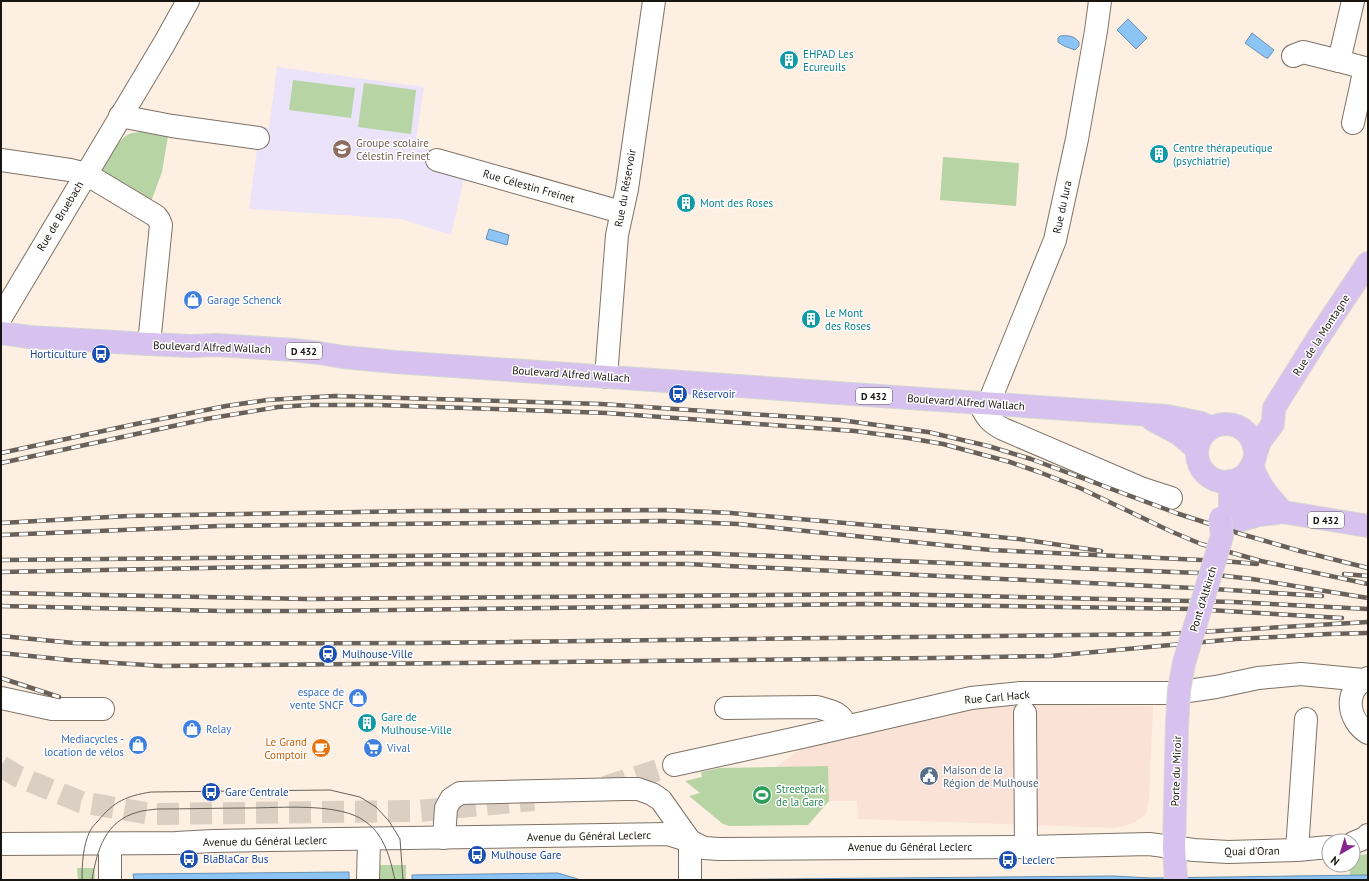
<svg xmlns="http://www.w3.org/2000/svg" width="1369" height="881" font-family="'PT Sans',sans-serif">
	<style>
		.commercial { fill: #fae2d7 }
		.education { fill: #ebe3f9 }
		.green { fill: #b6d4a4 }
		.water { fill: #8dc4f6; stroke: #6a90b1 }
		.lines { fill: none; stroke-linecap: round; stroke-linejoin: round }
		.minor-tunnel { stroke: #dbcec2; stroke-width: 22; stroke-dasharray: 22 11; stroke-linecap: butt }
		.minor-casing { stroke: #7e7266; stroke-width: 24 }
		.major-casing { stroke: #d6d5d4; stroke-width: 24 }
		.minor { stroke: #fff; stroke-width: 22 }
		.major { stroke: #d6c1ef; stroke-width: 22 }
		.tram { stroke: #696159; stroke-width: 1 }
		.rail-casing { stroke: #696159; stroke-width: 4.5 }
		.rail { stroke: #fff; stroke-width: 3; stroke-dasharray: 9; stroke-linecap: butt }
		.major-bridge-casing { stroke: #d6d5d4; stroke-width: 24; stroke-linecap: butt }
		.major-bridge { stroke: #d6c1ef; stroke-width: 22 }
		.labels { text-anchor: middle; stroke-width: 3; stroke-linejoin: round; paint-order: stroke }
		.shield { fill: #fff; stroke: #5e5b58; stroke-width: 1 }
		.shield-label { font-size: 10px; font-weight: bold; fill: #191510 }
		.culture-label { font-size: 11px; fill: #0d838f; stroke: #fff; text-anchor: start }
		.education-label { font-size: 11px; fill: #785e54; stroke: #fff; text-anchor: start }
		.street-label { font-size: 11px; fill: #191510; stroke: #fff }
		.shop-label { font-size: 11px; fill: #366cbe; stroke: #fff; text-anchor: start }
		.transit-label { font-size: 11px; fill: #164399; stroke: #fff; text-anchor: start }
		.food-label { font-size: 11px; fill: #c56008; stroke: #fff; text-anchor: end }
		.service-label { font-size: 11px; fill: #4e5e75; stroke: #fff; text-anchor: start }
		.leisure-label { font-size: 11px; fill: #27864d; stroke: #fff; text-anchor: start }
	</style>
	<rect width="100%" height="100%" fill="#fdefe1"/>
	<path class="commercial" d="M1000 704 1153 706 1149 799 1146 814 1134 823 1116 828 858 819 857 801H829L828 766 776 767 801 749 979 707Z"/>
	<path class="education" d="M277 67 424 87 415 147 440 151 464 179 451 235 401 219 249 209 260 127 269 128Z"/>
	<g class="green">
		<path d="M293 80 355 88 351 118 289 110Z"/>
		<path d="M364 83 416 90 411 134 358 127Z"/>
		<path d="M146 132 168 136 162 172 149 207 98 177C105 166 117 141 127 135 132 132 139 132 146 132Z"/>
		<path d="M943 157 1019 163 1016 206 940 200Z"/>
		<path d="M828 766 829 801 808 825 729 826 723 824 689 796 700 793 685 781 702 777 701 772 720 768Z"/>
		<path d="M1368 854V875L1350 876 1349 865H1353V856Z"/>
		<rect x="378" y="865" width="28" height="15"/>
		<path d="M77 868H94L95 880H78Z"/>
	</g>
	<g class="water">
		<path d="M1128 19 1147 38 1136 49 1117 30Z"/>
		<path d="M1252 33 1274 50 1268 58H1266L1245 43Z"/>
		<path d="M1060 36C1067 35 1075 36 1079 42V46L1075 50 1064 46 1058 42V38Z"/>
		<path d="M489 229 509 235 507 245 486 239Z"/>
		<path d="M349 872V880H134L133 874Z"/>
		<path d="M558 873 581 880H412V875Z"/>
		<path d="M1368 875V880H668L1113 876 1151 878Z"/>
	</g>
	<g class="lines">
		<g class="minor-tunnel">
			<path d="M1 766 17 776 81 802 151 814 419 811 534 800"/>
			<path d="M605 787 674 765"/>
		</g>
		<defs>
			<g id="minor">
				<path d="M1293 56 1303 52 1339 61 1353 1"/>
				<path d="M1339 61 1365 68 1353 123"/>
				<path d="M120 116 172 126 258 138"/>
				<path d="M1 160 70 170 86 174 156 216 159 220 161 225 149 344"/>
				<path d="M437 160 621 212"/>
				<path d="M1 317 164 44 188 1"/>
				<path d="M606 377 617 235 627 189 654 1"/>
				<path d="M979 403C987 417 988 421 1003 429L1143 489 1171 498"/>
				<path d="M991 403 992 395 1055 240 1077 139 1096 31 1100 1"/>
				<path d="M1368 678C1343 689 1347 720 1368 733"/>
				<path d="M1 698 52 709H103"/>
				<path d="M726 708 817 707C831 711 841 712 846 726"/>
				<path d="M1025 713 1026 847"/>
				<path d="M674 765 802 737 971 698 1020 693H1174L1216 687 1258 678 1301 674 1363 680"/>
				<path d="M444 838 446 808 451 799 460 793 625 789H638L652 794 661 800 690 841"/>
				<path d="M690 841V880"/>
				<path d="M1353 843 1367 837 1368 835"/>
				<path d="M1 844 176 843 213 841 668 834 690 841 704 848 719 849 1026 847 1149 844 1194 850 1228 852 1297 850 1329 847"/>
				<path d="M110 844V880"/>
				<path d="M1297 850 1306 719"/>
				<path d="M368 880 369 839"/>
			</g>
			<g id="major">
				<path d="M1 333 29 337 149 344 191 346 216 345 294 350 319 353 343 357 395 362 1167 416 1201 423 1211 428"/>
				<path d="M1153 420 1179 434 1197 449"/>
				<circle cx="1226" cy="453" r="29"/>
				<path d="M1255 456 1260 441 1273 424 1274 408 1316 341 1368 263"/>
				<path d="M1252 465C1258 485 1268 495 1281 510"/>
				<path d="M1238 479 1242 488 1258 508 1368 526"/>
				<path d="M1230 481V504L1234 522 1259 515 1276 513"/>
				<path d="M1176 880 1174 848 1177 725"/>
			</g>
		</defs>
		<use href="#minor" class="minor-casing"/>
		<use href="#major" class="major-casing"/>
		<use href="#minor" class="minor"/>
		<use href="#major" class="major"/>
		<g class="tram">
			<path d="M82 880C82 864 83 845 90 831 92 827 95 824 98 821 114 801 127 796 151 792L330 790 360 797 376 807 389 821 400 839 403 880"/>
			<path d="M92 880C97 850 105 821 138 812 144 810 151 810 157 809 187 809 217 808 248 808 280 808 341 802 366 822 385 836 390 858 395 880"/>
		</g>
		<defs>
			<g id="rail">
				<path d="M1 453 131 425 226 406 267 400 335 396 601 404 840 420 928 432 988 446 1031 459 1176 513 1241 534 1300 551 1368 568"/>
				<path d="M1 463 206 419 278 407 309 405H378L607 413 855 431 908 438 943 444 1010 462 1039 472 1080 488 1170 531 1201 544 1261 561 1368 584"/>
				<path d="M1 523 128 516 417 511 666 510 731 513 948 532 1019 539 1101 551"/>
				<path d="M1 535 219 526 662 521 738 524 991 550 1223 561 1257 564"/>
				<path d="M1 560 696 553 1199 573 1252 579 1368 598"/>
				<path d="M1 572 419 564H687L1214 589 1322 596"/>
				<path d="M1344 574 1368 576"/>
				<path d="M1 593 310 599 888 594 1234 602 1368 609"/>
				<path d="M1 606 223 611H313L863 604 1192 609 1342 618"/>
				<path d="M1 636 74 643 109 644 419 643 1166 634 1368 622"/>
				<path d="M1 653 69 660 162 666 935 658 1051 656 1236 639 1328 634 1368 633"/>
				<path d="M1 678 59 697"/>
			</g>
		</defs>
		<use href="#rail" class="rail-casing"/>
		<use href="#rail" class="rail"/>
		<defs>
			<path id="major-bridge" d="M1177 725 1179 690 1184 663 1222 536 1220 518"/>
		</defs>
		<use href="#major-bridge" class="major-bridge-casing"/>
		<use href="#major-bridge" class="major-bridge"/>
	</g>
	<defs>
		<symbol id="building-disc" viewBox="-11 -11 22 22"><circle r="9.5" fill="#0f9aa8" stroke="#fff"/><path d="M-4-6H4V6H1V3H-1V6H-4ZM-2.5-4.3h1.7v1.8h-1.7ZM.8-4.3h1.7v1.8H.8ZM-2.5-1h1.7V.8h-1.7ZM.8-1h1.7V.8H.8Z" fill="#fff"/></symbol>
		<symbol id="school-disc" viewBox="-11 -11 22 22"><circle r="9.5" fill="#8d6e63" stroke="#fff"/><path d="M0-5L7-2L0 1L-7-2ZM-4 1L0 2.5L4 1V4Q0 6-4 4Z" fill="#fff"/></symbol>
		<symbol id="shop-disc" viewBox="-11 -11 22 22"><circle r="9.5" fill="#3f7fe0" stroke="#fff"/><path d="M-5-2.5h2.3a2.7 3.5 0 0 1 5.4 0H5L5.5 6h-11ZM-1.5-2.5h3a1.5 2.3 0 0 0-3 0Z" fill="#fff"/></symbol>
		<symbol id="bus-disc" viewBox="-11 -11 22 22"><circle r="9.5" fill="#1a4fb4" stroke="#fff"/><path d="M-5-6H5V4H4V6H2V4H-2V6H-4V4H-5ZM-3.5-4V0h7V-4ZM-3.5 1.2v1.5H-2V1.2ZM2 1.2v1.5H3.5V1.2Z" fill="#fff"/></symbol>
		<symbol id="station-disc" viewBox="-11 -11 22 22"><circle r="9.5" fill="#1a4fb4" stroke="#fff"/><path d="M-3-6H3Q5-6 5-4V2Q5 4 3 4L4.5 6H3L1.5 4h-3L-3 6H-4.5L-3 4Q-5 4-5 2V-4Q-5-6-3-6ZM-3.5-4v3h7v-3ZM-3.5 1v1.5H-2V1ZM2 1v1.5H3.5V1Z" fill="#fff"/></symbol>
		<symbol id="cafe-disc" viewBox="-11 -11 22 22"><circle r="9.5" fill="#e8710a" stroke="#fff"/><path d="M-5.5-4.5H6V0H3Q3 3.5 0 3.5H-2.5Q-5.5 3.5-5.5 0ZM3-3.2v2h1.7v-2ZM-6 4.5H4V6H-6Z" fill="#fff"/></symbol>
		<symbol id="supermarket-disc" viewBox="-11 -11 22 22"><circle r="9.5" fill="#3f7fe0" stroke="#fff"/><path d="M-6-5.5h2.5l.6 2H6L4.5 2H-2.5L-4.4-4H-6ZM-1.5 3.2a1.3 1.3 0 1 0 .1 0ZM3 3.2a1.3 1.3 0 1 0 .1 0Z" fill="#fff"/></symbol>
		<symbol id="civic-disc" viewBox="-11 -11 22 22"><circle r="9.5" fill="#5c6f8a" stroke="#fff"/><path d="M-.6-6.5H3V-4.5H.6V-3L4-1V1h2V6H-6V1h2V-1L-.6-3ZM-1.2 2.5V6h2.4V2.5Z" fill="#fff"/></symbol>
		<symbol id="stadium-disc" viewBox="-11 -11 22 22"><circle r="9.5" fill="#2e9e5b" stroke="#fff"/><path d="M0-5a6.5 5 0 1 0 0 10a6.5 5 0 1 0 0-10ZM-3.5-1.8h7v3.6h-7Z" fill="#fff"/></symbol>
	</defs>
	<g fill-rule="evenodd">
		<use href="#building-disc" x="778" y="49" width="22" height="22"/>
		<use href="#school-disc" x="331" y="138" width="22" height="22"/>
		<use href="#building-disc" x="1148" y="143" width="22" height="22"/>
		<use href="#building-disc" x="675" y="192" width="22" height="22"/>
		<use href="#shop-disc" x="182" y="289" width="22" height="22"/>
		<use href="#building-disc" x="800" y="308" width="22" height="22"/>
		<use href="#bus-disc" x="90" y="343" width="22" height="22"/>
		<use href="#bus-disc" x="667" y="383" width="22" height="22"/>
		<use href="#station-disc" x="317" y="643" width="22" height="22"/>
		<use href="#shop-disc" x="347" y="687" width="22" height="22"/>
		<use href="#building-disc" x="356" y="712" width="22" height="22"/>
		<use href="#shop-disc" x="181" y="718" width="22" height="22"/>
		<use href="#shop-disc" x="127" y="734" width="22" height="22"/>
		<use href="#cafe-disc" x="310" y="737" width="22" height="22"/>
		<use href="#supermarket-disc" x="362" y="737" width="22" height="22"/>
		<use href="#civic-disc" x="918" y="765" width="22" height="22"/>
		<use href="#bus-disc" x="200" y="781" width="22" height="22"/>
		<use href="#stadium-disc" x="751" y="784" width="22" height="22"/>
		<use href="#bus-disc" x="466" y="844" width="22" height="22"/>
		<use href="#bus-disc" x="178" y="848" width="22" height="22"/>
		<use href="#bus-disc" x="997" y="849" width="22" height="22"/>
	</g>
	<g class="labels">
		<g class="shield">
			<rect x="286" y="343" width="36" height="16" rx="3"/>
			<rect x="856" y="388" width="36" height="16" rx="3"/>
			<rect x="1308" y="512" width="36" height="16" rx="3"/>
		</g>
		<g class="shield-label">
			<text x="304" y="355">D 432</text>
			<text x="874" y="400">D 432</text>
			<text x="1326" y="524">D 432</text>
		</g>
		<g class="culture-label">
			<text x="803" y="58">EHPAD Les<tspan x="803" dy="13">Ecureuils</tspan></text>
			<text x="1173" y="152">Centre thérapeutique<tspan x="1173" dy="13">(psychiatrie)</tspan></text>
			<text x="700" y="207">Mont des Roses</text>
			<text x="825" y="317">Le Mont<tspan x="825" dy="13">des Roses</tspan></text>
			<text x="381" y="721">Gare de<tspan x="381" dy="13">Mulhouse-Ville</tspan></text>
		</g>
		<g class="education-label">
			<text x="356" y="147">Groupe scolaire<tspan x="356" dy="13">Célestin Freinet</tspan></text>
		</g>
		<g class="street-label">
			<text transform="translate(529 186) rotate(16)" y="4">Rue Célestin Freinet</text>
			<text transform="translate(625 188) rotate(-80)" y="4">Rue du Réservoir</text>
			<text transform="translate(1062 207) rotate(-78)" y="4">Rue du Jura</text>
			<text transform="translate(60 216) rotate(-59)" y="4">Rue de Bruebach</text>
			<text transform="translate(1321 335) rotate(-57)" y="4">Rue de la Montagne</text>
			<text transform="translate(212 347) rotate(2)" y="4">Boulevard Alfred Wallach</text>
			<text transform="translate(571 374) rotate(4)" y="4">Boulevard Alfred Wallach</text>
			<text transform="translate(966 402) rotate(4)" y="4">Boulevard Alfred Wallach</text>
			<text transform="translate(1203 599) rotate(-73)" y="4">Pont d'Altkirch</text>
			<text transform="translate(997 697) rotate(-5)" y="4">Rue Carl Hack</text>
			<text transform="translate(1176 771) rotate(-88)" y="4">Porte du Miroir</text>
			<text transform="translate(589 836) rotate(-1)" y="4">Avenue du Général Leclerc</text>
			<text transform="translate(265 841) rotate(-1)" y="4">Avenue du Général Leclerc</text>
			<text x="910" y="851">Avenue du Général Leclerc</text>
			<text transform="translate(1252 851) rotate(-1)" y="4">Quai d'Oran</text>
		</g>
		<g class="shop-label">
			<text x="207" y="304">Garage Schenck</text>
			<text x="344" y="696" text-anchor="end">espace de<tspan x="344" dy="13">vente SNCF</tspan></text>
			<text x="206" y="733">Relay</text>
			<text x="124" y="743" text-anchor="end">Mediacycles -<tspan x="124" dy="13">location de vélos</tspan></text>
			<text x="387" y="752">Vival</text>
		</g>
		<g class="transit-label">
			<text x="87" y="358" text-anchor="end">Horticulture</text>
			<text x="692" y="398">Réservoir</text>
			<text x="342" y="658">Mulhouse-Ville</text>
			<text x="225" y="796">Gare Centrale</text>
			<text x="491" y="859">Mulhouse Gare</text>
			<text x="203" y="863">BlaBlaCar Bus</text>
			<text x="1022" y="864">Leclerc</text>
		</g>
		<g class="food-label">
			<text x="307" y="746">Le Grand<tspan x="307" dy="13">Comptoir</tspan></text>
		</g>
		<g class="service-label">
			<text x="943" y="774">Maison de la<tspan x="943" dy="13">Région de Mulhouse</tspan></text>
		</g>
		<g class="leisure-label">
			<text x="776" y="793">Streetpark<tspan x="776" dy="13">de la Gare</tspan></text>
		</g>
	</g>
	<rect width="1369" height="881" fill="none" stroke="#191510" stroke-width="4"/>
	<g transform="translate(1341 853) rotate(218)"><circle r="19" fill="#ffffff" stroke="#a3a19f"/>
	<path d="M0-3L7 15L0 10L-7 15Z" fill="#88268f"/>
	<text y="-6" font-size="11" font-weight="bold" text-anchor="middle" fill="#191510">N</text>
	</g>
</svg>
